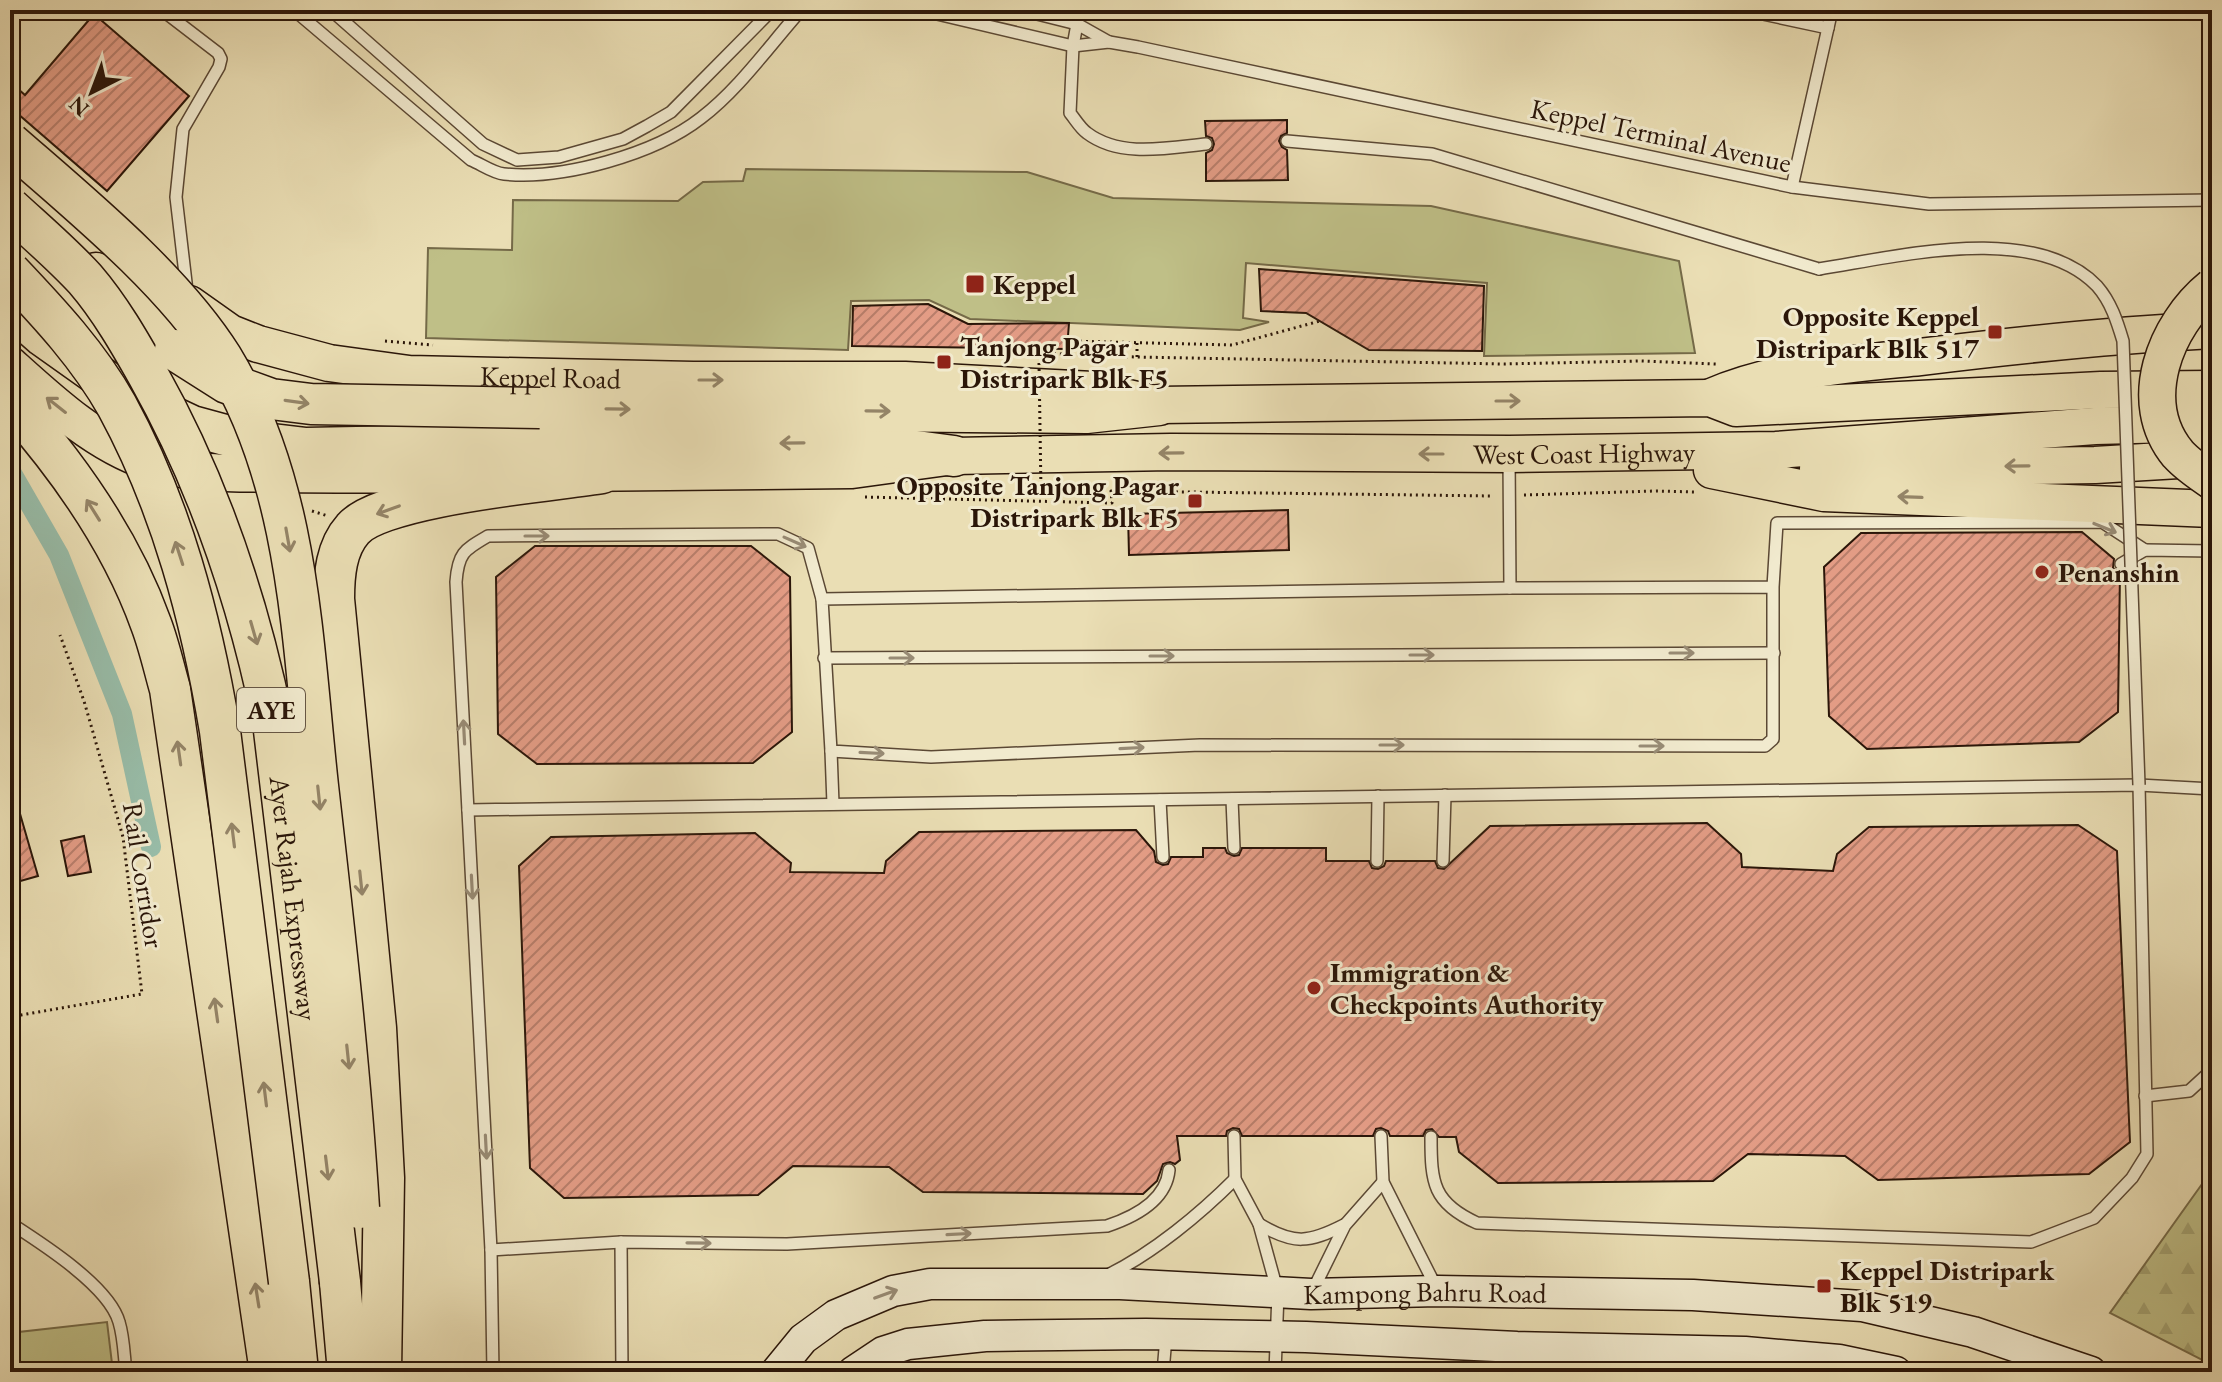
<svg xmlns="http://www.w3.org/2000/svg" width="2222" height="1382" font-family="'EB Garamond',serif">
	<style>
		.green { fill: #bfbf87; stroke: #756a48; stroke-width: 2 }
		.forest { fill: url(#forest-firs); stroke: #756a48; stroke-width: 2 }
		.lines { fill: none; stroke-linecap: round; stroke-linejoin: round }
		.canal { stroke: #98bda9; stroke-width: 20 }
		.building { fill: url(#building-hatch); stroke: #2b1609; stroke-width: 2 }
		.service-casing { stroke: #5b4834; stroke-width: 14 }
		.secondary-casing { stroke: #2b1609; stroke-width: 33 }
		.trunk-casing { stroke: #2b1609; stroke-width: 39 }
		.motorway-casing { stroke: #2b1609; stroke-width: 43 }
		.path { stroke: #2b1609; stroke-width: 3; stroke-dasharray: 2 4; stroke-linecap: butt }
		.service { stroke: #f1eace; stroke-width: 11 }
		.secondary { stroke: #f1eace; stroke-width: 30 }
		.trunk { stroke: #eadeb4; stroke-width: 36 }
		.motorway { stroke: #eadeb4; stroke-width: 40 }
		.service-bridge-casing { stroke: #5b4834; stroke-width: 14; stroke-linecap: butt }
		.trunk-bridge-casing { stroke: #2b1609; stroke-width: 39; stroke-linecap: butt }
		.motorway-bridge-casing { stroke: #2b1609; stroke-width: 43; stroke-linecap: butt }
		.path-bridge { stroke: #2b1609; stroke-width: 3; stroke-dasharray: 2 4; stroke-linecap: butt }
		.service-bridge { stroke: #f1eace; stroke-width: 11 }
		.trunk-bridge { stroke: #eadeb4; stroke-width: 36 }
		.motorway-bridge { stroke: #eadeb4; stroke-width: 40 }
		.oneway { stroke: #948467 }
		.oneway2 { stroke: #988b75 }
		.poi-dot { fill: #8f2418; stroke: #f1eace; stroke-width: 3 }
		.labels { text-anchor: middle; stroke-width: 6; stroke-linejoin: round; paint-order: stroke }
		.shield { fill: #f1eace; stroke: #665644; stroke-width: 2 }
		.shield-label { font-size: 26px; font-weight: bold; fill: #2b1609 }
		.street-label { font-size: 28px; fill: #2b1609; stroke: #f1eace }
		.poi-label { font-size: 28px; font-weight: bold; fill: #2b1609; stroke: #f1eace; text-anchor: start }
	</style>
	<defs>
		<pattern id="forest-firs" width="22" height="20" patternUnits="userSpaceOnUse" patternTransform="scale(2)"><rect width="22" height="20" fill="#bfbf87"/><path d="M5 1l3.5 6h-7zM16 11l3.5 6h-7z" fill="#a4a373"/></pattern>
		<pattern id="building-hatch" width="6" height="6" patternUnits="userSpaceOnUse" patternTransform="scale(2)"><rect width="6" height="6" fill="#e39c85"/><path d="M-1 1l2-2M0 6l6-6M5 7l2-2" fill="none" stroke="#b87e6b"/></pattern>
	</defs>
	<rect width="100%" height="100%" fill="#eadeb4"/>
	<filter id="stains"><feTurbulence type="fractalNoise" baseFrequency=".0025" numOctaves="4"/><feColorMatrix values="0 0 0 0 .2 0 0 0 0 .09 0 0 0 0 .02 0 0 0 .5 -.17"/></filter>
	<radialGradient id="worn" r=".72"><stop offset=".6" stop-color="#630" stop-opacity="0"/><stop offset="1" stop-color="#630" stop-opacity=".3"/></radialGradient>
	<g class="green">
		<path d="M746 169 1027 172 1113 198 1431 206 1679 261 1695 353 1484 356 1487 283 1246 263 1243 318 1269 322 1240 330 970 319 929 300 851 301 848 350 426 338 428 248 512 250 513 200 678 201 703 182 743 181Z"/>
		<path d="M107 1322 113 1372H10V1333Z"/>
	</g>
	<path class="forest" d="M2212 1170V1363L2210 1364 2110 1313Z"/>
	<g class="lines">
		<path class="canal" d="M10 470 59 555 122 714 151 847"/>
	</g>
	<g class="building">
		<path d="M94 14 189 96 107 191 10 107V82L25 95Z"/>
		<path d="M1287 120V133L1281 136 1279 141 1282 147 1287 150 1288 180 1206 181V153L1212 150 1214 144 1212 138 1206 136 1205 121Z"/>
		<path d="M1259 269 1484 286 1482 351 1369 350 1306 313 1261 311Z"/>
		<path d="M928 304 968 324 1069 323 1067 349 852 346 853 306Z"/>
		<path d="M1288 510 1289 550 1129 555 1128 514Z"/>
		<path d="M2082 532 2114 559 2113 568 2120 572 2118 712 2079 742 1867 749 1829 716 1824 567 1861 533Z"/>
		<path d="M535 546H751L790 577 792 732 753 763 537 764 498 734 496 577Z"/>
		<path d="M14 793 38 876 10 884V794Z"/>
		<path d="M1707 823 1741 854 1742 867 1833 871 1837 854 1869 827 2078 825 2117 851 2130 1142 2089 1174 1878 1180 1845 1156 1748 1154 1713 1181 1498 1183 1459 1152 1456 1137H1439L1432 1129 1426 1130 1423 1136H1390L1388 1131 1381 1128 1376 1129 1373 1136H1242L1239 1129 1233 1128 1227 1131 1226 1136H1177L1180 1160 1175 1164 1170 1162 1163 1164 1157 1181 1143 1194 923 1192 889 1167 793 1166 758 1195 564 1198 530 1168 519 866 551 837 755 833 791 863 790 872 884 873 886 861 919 832 1136 830 1154 851 1156 862 1163 865 1168 864 1171 857H1203V848H1225L1227 853 1234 856 1239 855 1242 848H1326V861H1369L1372 868 1378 869 1384 866 1386 861H1435L1438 868 1444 869 1490 826Z"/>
		<path d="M84 836 91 872 68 876 61 841Z"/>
	</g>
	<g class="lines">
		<defs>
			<g id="service">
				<path d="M162 10 218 53 221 59 219 67 183 129 176 197 187 291"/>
				<path d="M294 10 471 160C481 164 493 173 504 174 563 180 655 154 701 118 739 89 769 46 801 10"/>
				<path d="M331 10 483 144 517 160 559 157 623 139 647 126 671 112 772 10"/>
				<path d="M920 10 1073 46 1109 42 1138 47 1792 187 1929 204 2212 200"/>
				<path d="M1021 10 1077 24 1109 42"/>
				<path d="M1744 10 1828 28"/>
				<path d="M1077 24 1073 46 1070 113C1075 119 1080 128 1087 133 1120 158 1167 148 1206 144"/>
				<path d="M1287 141 1432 154 1819 269"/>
				<path d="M1792 187 1832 10"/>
				<path d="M1509 457 1510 588"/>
				<path d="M2121 564 2145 550 2212 551"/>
				<path d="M1773 587 1510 588 822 599 831 751 931 757 1200 745 1765 746 1773 739V587L1777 523 2102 522 2145 550"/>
				<path d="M824 658 1774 653"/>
				<path d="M831 751 833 804"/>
				<path d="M1232 799 1234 848"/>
				<path d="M1160 800 1163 857"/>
				<path d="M468 810 2139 785 2212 789"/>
				<path d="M1377 861 1378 796"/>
				<path d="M1443 861 1445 795"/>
				<path d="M2145 1096 2189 1091 2212 1070"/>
				<path d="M1234 1136 1235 1179 1259 1224 1278 1293 1275 1372"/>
				<path d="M1381 1136 1383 1182 1436 1287"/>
				<path d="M1431 1137C1431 1183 1433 1203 1477 1223L2031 1242 2094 1218 2132 1178 2147 1154 2139 785"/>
				<path d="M10 1223C41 1243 109 1286 119 1322 124 1338 124 1356 126 1372"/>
				<path d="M1259 1224C1294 1245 1309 1243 1344 1225"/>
				<path d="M621 1242 622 1372"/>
				<path d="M491 1250 621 1242 787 1244 1107 1226C1134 1217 1166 1201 1169 1170"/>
				<path d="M1108 1275C1153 1253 1200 1214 1235 1179"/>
				<path d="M1312 1292 1345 1225 1383 1182"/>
				<path d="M493 1372 491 1250 456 582C458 553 464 550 488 536L778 534 808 548 822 599"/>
				<path d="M1163 1372 1166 1337"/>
			</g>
			<g id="secondary">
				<path id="s1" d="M776 1372 803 1339 836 1315 893 1291 930 1284H1120L1311 1294 1438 1291 1693 1295 1862 1306 1973 1332 2091 1372"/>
				<path d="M853 1372 883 1352 908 1344 985 1336 1146 1334 1306 1337 1517 1347 1745 1352 1839 1360 1896 1372"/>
			</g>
			<g id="trunk">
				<path id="s2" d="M189 304 230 333 258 344 329 363 409 374 693 380H905L1093 390 1159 405 1710 398 1736 408 2101 390 2212 389"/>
				<path d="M10 365C51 402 96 444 150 462 191 475 241 473 284 474 357 475 431 474 504 474"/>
				<path d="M1711 397C1775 369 1851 364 1920 357 2017 345 2114 335 2212 330"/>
				<path d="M1818 469 2095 465 2212 458"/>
				<path d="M1712 470 1824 493 2212 509"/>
				<path id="s3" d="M571 473 852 470 954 456 1171 452 1509 454 1776 450 2095 426 2212 423"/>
			</g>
			<g id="motorway">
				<path d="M96 273 175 350"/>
				<path d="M10 307 43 336 126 395 192 426 247 441 306 448 514 444 856 443 954 456"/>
				<path d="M10 401C68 466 121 540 151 624 159 645 164 668 170 689L270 1372"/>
				<path d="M540 408 1086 413 1159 405"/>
				<path d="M289 1282 298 1372"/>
				<path d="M340 1282 348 1372"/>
				<path d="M381 1372 384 1178 376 1028 334 599C334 575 336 548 353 529 382 495 553 481 602 473"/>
			</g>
		</defs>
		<use href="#service" class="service-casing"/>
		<use href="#secondary" class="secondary-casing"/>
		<use href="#trunk" class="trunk-casing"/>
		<use href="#motorway" class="motorway-casing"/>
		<g class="path">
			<path d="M385 341 433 345"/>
			<path d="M1068 341 1232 345 1320 321"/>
			<path d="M1137 343V357"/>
			<path d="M981 357 982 351 1137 357 1504 364 1641 361 1716 364"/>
			<path d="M1524 495 1656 491 1697 492"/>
			<path d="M865 497 1112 503 1111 491 1493 496"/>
			<path d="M312 511 328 516"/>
			<path d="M10 1009 21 1015 142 994 123 837 84 701 60 635"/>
		</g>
		<use href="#service" class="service"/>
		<use href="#secondary" class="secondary"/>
		<use href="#trunk" class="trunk"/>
		<use href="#motorway" class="motorway"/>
		<defs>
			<path id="service-bridge" d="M1819 269C1897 257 2034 221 2097 286 2111 302 2117 321 2123 341L2139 785"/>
			<path id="trunk-bridge" d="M2212 287C2165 325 2135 402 2178 454 2188 465 2200 473 2212 481"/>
			<g id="motorway-bridge">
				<path d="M10 143C80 204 173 280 222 358 300 486 302 641 318 786 334 926 350 1066 359 1208"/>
				<path id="s4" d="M10 208C35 231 62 254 85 279 110 308 130 343 148 375 210 485 248 600 273 722L340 1282"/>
				<path d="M10 272C49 313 89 356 117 406 172 507 201 618 220 731L289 1282"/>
				<path d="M175 350 227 383 271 399 311 404 540 408"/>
			</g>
		</defs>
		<use href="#service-bridge" class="service-bridge-casing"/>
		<use href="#trunk-bridge" class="trunk-bridge-casing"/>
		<use href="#motorway-bridge" class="motorway-bridge-casing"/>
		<path class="path-bridge" d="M1039 363 1041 492"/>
		<use href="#service-bridge" class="service-bridge"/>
		<use href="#trunk-bridge" class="trunk-bridge"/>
		<use href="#motorway-bridge" class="motorway-bridge"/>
	</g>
	<defs><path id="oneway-shaft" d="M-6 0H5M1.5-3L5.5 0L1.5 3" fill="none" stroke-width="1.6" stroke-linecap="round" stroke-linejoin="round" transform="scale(2)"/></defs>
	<g class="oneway">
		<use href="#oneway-shaft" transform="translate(711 380)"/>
		<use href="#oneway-shaft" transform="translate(1508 401)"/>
		<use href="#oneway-shaft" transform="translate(297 402) rotate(8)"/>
		<use href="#oneway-shaft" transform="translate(56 405) rotate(-142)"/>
		<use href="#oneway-shaft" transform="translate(618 409) rotate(1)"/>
		<use href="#oneway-shaft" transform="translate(878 411) rotate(1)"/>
		<use href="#oneway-shaft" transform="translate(792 443) rotate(179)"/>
		<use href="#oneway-shaft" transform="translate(1171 453) rotate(179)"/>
		<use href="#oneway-shaft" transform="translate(1431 454) rotate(-180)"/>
		<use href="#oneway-shaft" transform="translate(2017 466) rotate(179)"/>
		<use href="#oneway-shaft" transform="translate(1910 497) rotate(-178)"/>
		<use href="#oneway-shaft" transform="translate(93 510) rotate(-122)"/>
		<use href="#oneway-shaft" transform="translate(388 510) rotate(160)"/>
		<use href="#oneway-shaft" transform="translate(288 540) rotate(80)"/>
		<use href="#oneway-shaft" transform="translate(179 553) rotate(-108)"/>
		<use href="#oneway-shaft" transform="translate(254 633) rotate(74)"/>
		<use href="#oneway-shaft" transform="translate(179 753) rotate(-98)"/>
		<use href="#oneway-shaft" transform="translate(319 798) rotate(84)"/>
		<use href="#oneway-shaft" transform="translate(233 835) rotate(-97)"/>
		<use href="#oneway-shaft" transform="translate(361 883) rotate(84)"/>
		<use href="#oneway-shaft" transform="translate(216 1010) rotate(-98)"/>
		<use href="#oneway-shaft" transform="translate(348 1057) rotate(84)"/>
		<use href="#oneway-shaft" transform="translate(265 1094) rotate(-97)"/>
		<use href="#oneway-shaft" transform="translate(327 1168) rotate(83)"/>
		<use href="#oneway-shaft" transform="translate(257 1295) rotate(-99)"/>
	</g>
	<g class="oneway2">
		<use href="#oneway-shaft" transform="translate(2105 528) rotate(22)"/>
		<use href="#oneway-shaft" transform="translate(537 536)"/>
		<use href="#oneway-shaft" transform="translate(795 542) rotate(24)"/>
		<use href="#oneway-shaft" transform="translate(1682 653)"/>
		<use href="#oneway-shaft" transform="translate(1422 655)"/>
		<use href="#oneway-shaft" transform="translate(1162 656)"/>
		<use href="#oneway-shaft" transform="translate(902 658)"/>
		<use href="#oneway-shaft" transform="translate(464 732) rotate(-93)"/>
		<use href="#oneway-shaft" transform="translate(1392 745)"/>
		<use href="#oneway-shaft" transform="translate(1652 746)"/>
		<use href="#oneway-shaft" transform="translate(1132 748) rotate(-3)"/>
		<use href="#oneway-shaft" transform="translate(872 753) rotate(3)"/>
		<use href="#oneway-shaft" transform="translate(472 887) rotate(87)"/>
		<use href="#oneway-shaft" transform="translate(486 1147) rotate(87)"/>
		<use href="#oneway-shaft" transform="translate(959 1234) rotate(-3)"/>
		<use href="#oneway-shaft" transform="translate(699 1243) rotate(1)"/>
		<use href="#oneway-shaft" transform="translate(886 1294) rotate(-20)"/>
	</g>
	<g class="poi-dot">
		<rect x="965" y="274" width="20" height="20" rx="4"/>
		<rect x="1987" y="324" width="16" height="16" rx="4"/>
		<rect x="936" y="354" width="16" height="16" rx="4"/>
		<rect x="1187" y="493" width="16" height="16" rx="4"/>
		<circle cx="2042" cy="572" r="8"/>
		<circle cx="1314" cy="988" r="8"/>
		<rect x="1816" y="1278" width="16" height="16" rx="4"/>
	</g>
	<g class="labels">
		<rect class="shield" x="237" y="688" width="68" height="44" rx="6"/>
		<g class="shield-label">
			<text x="271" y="719">AYE</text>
		</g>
		<g class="street-label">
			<text transform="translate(1661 135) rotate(12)" y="10">Keppel Terminal Avenue</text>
			<text dy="10" stroke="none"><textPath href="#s2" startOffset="376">Keppel Road</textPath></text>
			<text dy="10" stroke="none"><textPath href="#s3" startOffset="1014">West Coast Highway</textPath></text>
			<text transform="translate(144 875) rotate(81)" y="10">Rail Corridor</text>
			<text dy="10" stroke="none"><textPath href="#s4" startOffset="766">Ayer Rajah Expressway</textPath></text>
			<text dy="10" stroke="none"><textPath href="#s1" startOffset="678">Kampong Bahru Road</textPath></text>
		</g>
		<g class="poi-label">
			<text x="993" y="294">Keppel</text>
			<text x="1979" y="326" text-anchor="end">Opposite Keppel<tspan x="1979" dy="32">Distripark Blk 517</tspan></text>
			<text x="960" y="356">Tanjong Pagar<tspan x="960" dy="32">Distripark Blk F5</tspan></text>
			<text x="1179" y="495" text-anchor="end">Opposite Tanjong Pagar<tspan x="1179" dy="32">Distripark Blk F5</tspan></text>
			<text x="2058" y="582">Penanshin</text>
			<text x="1330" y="982">Immigration &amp;<tspan x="1330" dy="32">Checkpoints Authority</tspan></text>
			<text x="1840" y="1280">Keppel Distripark<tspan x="1840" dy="32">Blk 519</tspan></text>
		</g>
	</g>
	<rect width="2222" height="1382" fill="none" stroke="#eadeb4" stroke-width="40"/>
	<rect x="12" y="12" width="2198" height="1358" fill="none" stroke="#2b1609" stroke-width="4"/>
	<rect x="20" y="20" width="2182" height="1342" fill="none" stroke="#2b1609" stroke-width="2"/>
	<g transform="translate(92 92) rotate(222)" stroke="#f1eace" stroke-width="6" paint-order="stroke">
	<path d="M0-6L14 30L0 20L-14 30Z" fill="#2b1609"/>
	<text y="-12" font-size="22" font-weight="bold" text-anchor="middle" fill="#2b1609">N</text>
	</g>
	<rect width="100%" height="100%" filter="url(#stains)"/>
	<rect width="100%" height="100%" fill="url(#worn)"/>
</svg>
